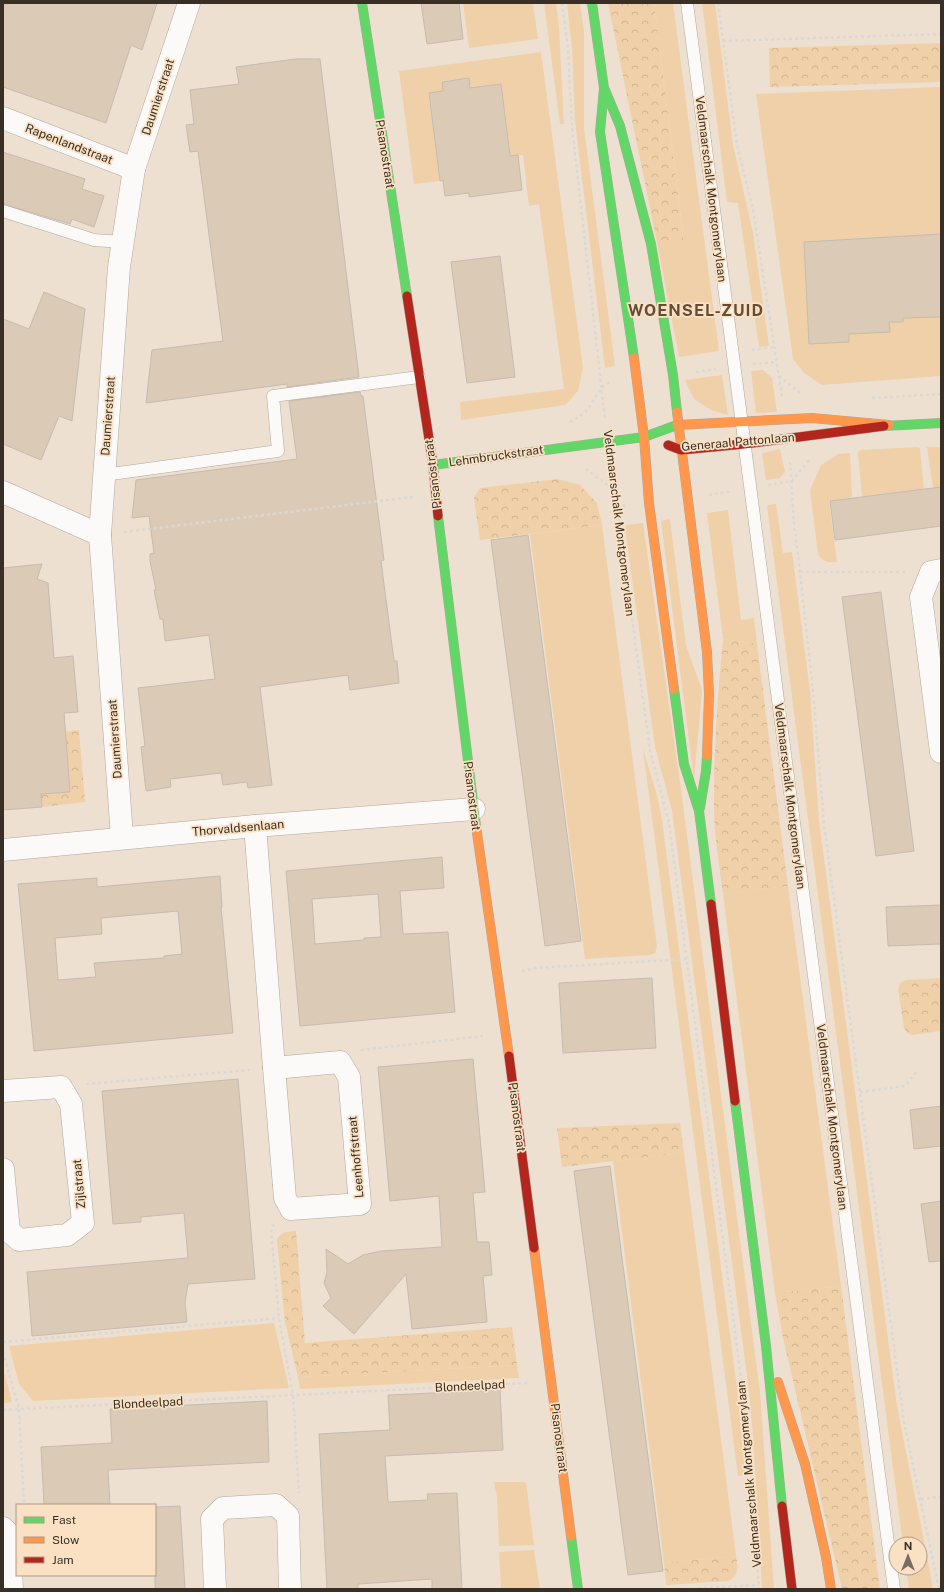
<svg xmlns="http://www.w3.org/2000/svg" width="944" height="1592" font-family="'Public Sans',sans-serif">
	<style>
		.green { fill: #f0d0a9 }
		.forest { fill: url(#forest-crowns) }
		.building { fill: #dbcbb6; stroke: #c5bbaf; fill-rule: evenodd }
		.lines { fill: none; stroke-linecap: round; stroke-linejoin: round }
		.lane-casing { stroke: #b0a79b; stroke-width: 13 }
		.street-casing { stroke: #b0a79b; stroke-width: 23 }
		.fast-casing { stroke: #b0a79b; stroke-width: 10 }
		.slow-casing { stroke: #b0a79b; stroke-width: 10 }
		.jam-casing { stroke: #b0a79b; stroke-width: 10 }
		.path { stroke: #dbd8d3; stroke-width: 2.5; stroke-dasharray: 3 3; stroke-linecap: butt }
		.lane { stroke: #fcfaf8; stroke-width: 12 }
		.street { stroke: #fcfaf8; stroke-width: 22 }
		.fast { stroke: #63d668; stroke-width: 9 }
		.slow { stroke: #ff974d; stroke-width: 9 }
		.jam { stroke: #b3261e; stroke-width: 9 }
		.labels { text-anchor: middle; stroke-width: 3.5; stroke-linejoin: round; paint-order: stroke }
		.street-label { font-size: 12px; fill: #392f24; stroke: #fae1c4 }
		.district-label { font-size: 16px; font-weight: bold; letter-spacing: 1px; fill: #634e35; stroke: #fae1c4 }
	</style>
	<defs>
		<pattern id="forest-crowns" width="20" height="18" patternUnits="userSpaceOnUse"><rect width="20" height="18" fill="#f0d0a9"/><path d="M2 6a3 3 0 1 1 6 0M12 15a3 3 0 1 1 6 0" fill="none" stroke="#cfb391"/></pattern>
	</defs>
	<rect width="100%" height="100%" fill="#ede0d1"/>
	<g class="green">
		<path d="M463 3H533L538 39 469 48Z"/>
		<path d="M544 3H556L559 27 564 124H560Z"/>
		<path d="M567 3H580L584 32V128L615 366 605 368 575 121 572 49Z"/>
		<path d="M654 3H673L719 351 679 357 658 247 684 242Z"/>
		<path d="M702 3H715L733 145 753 233 769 346 759 347 738 203 727 202Z"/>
		<path d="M541 52 583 368 578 391 565 405 461 420 460 402 564 389 539 204 529 206 523 155 510 156 501 84 470 88 469 78 442 81 443 91 429 94 440 181 414 184 399 71Z"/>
		<path d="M941 87V376L822 385 804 373 793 359 756 94Z"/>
		<path d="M763 370 772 378 777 412 756 413 751 371Z"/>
		<path d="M722 375 728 415 711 410 694 399 685 380Z"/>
		<path d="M918 447 920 449 924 490 862 497 858 452 861 450Z"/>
		<path d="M927 447H941V487L933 488Z"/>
		<path d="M780 449 785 472 780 478 766 480 762 453Z"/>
		<path d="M850 453 852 497 829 501 837 562C828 563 823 562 818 554L810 490 821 465 838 454Z"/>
		<path d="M776 504 783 553 792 552 810 691 819 821 896 1399C907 1463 922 1525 933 1589H909L906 1568H920V1544H903L767 506 768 505Z"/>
		<path d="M728 510 741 620 754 618 757 644 723 639 707 513Z"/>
		<path d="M668 519 670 520 686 645 702 690 694 780 661 521Z"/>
		<path d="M643 523 680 782 760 1392 774 1589H762L753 1435 749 1391 672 811 655 747 625 527 626 525Z"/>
		<path d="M602 525 657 947 655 953 650 955 585 959 530 534Z"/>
		<path d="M643 749 657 795 662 820 737 1388 745 1475 738 1476Z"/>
		<path d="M788 886 841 1286 775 1293 723 894Z"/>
		<path d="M684 1153 736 1556 664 1563 613 1161Z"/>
		<path d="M274 1323 289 1388 33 1401 19 1384 9 1346Z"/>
		<path d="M517 1365 519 1378 300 1389 298 1377Z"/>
		<path d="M3 1368 12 1402 3 1403Z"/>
		<path d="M494 1482H526L534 1545 499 1546 497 1497Z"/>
		<path d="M534 1550 540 1589H501L499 1552Z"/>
	</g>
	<g class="forest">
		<path d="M608 3H654L684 243 658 247Z"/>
		<path d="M941 43V82L770 87 769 48Z"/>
		<path d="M558 479 580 485 597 503 602 525 480 540 474 497 480 488Z"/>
		<path d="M723 639 757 644 788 886 723 894C719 862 713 829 714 797 714 744 718 692 723 639Z"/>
		<path d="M79 730 85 802 42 807 41 794 70 792 65 732Z"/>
		<path d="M941 978V1031L912 1035 907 1033 904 1028 898 989 900 983 906 980Z"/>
		<path d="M680 1123 684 1153 562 1167 557 1128Z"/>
		<path d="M296 1231 305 1343 512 1327 517 1365 298 1377 285 1322 277 1240C281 1231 287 1232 296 1231Z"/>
		<path d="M841 1286 880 1589H842L783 1338 775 1293Z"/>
		<path d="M736 1556C738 1568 740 1575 728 1581L666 1585 664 1563Z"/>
	</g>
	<g class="building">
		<path d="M3 3H157L142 50 131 45 106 123 3 87Z"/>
		<path d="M421 3H459L463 39 427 44Z"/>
		<path d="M295 59H320L359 377 287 387V384L146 403 152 350 223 341 198 151 190 152 186 125 194 124 190 90 239 84 236 67Z"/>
		<path d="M469 78 470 88 501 84 510 156 518 155 522 190 469 197V193L445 196 443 180 440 181 429 93 443 91 442 82Z"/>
		<path d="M3 152 85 179 82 189 104 196 94 227 72 219 70 224 3 204Z"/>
		<path d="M941 234V317L903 318V322H889L890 332 849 334V342L809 344 804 242Z"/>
		<path d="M500 256 515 377 467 383 451 262Z"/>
		<path d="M44 292 85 309 72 421 59 416 41 460 3 444V319L29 329Z"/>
		<path d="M360 392 361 396H363L384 560 381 561 394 661H397L399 683 350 690 348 675 260 687 272 785 248 788 247 782 223 785 221 773 170 779 171 787 146 791 141 747 145 746 138 688 215 679 209 635 165 641 163 619H160L154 590H156L150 561V554L154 553 149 516 132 518 136 480 297 459 289 401Z"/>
		<path d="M941 487V526L835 540 830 501Z"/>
		<path d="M528 535 581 941 545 946 491 540Z"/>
		<path d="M42 564 37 579 48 583 54 658 73 656 78 712 64 713 70 792 41 794 42 807 3 810V568Z"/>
		<path d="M881 592 914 851 876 856 842 597Z"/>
		<path d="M442 857 444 888 400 891 403 934 448 932 455 1012 300 1026 286 871ZM378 894 381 937 364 938V940L315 944 312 899Z"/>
		<path d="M220 876 222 907H221L233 1033 34 1051 18 884 97 878V887ZM178 911 182 954 164 956V958L94 963 96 977 58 980 55 938 102 934 101 918Z"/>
		<path d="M941 905V944L888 946 886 907Z"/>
		<path d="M652 978 656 1048 563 1053 559 983Z"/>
		<path d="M473 1059 485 1192 473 1193 477 1242H489L492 1275 483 1276 487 1322 412 1329 406 1274 354 1334 323 1306 331 1298 324 1283 327 1272 326 1249 348 1264 363 1255 381 1251 442 1247 439 1196 390 1201 378 1067Z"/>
		<path d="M238 1079 255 1279 188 1284 185 1302 187 1322 32 1336 27 1272 188 1258 184 1213 141 1217V1222L113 1224 102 1091Z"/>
		<path d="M941 1106V1146L914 1149 910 1110Z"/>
		<path d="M610 1166 663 1571 628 1575 574 1171Z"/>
		<path d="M941 1201V1261L929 1262 921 1204Z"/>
		<path d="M500 1390 503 1450 385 1456 388 1502 428 1500 427 1494 457 1493 462 1589H432V1579L358 1584V1589H327L319 1434 390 1430 388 1395Z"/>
		<path d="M267 1401 269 1462 108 1470 110 1505H44L41 1447 112 1443 110 1409Z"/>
		<path d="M180 1506 185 1589H155V1507Z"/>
	</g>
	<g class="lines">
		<defs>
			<g id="lane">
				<path d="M687 3 894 1589"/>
				<path d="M3 211 94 240 123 242"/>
				<path d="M104 475 278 451 273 396 419 377"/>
			</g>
			<g id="street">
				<path d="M3 118 134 169"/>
				<path d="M3 492 100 535"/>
				<path d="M941 570 931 572 921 597 941 752"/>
				<path d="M255 826 274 1068"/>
				<path d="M122 837 100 535 119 267 134 169 189 3"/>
				<path d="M3 850 255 826 474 809"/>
				<path d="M340 1062 349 1077 360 1204 291 1209 285 1198 274 1068Z"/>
				<path d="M3 1091 61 1087 71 1104 83 1223 67 1235 19 1240 9 1231 3 1169"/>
				<path d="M3 1528 9 1534 12 1589"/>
				<path d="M215 1589 212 1519 223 1508 276 1505 288 1516 290 1589"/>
			</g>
			<g id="fast">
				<path d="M362 3 407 296"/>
				<path d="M592 3 604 88 600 132 634 358"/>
				<path d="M605 90 620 126 651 244 673 375 677 412"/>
				<path d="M884 426 941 423"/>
				<path d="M433 465 644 437 677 425"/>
				<path d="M438 516 476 826"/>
				<path d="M674 689 684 764 699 811 711 904"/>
				<path d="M700 808 706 771 707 756"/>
				<path d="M735 1101 766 1346 782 1506"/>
				<path d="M571 1536 578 1589"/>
			</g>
			<g id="slow">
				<path d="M634 358 644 437 649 503 674 689"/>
				<path d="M677 412 707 652 709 694 707 756"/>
				<path d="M677 425 812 418 889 425"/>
				<path d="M476 826 509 1056"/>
				<path d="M534 1248 571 1536"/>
				<path d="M778 1382 805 1464 826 1557 831 1589"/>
			</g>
			<g id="jam">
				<path d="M407 296 433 465 438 516"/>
				<path d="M668 445 681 450 744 444 884 426"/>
				<path d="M711 904 735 1101"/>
				<path d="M509 1056 534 1248"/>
				<path d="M782 1506 792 1589"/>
			</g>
		</defs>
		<use href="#lane" class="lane-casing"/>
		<use href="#street" class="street-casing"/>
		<use href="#fast" class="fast-casing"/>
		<use href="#slow" class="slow-casing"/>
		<use href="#jam" class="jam-casing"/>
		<g class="path">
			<path d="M562 3 568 48 572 127 605 419"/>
			<path d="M718 3 737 145 753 209 782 397"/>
			<path d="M723 41 941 34"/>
			<path d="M752 350 774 347"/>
			<path d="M753 364 776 362"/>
			<path d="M696 372 716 369"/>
			<path d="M779 376 802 394"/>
			<path d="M872 398 941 394"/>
			<path d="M570 422C574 419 580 417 584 413 595 404 597 384 613 382"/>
			<path d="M790 462 794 524 800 572 813 691 824 824 904 1422 939 1589"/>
			<path d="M611 464 650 750 669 823 747 1425 759 1589"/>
			<path d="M586 469 613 489"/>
			<path d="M768 485 792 481 809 460"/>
			<path d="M709 495 732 491"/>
			<path d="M616 507 625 506"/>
			<path d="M124 532 413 497"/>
			<path d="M800 572H906"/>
			<path d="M522 971 536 968 686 959"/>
			<path d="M361 1050 483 1036"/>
			<path d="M86 1084 250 1070"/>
			<path d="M860 1092 905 1086 918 1070"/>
			<path d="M274 1224 271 1231 279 1318 293 1395 299 1493"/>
			<path d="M3 1342 279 1318"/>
			<path d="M3 1352 19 1409 24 1505"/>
			<path d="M3 1410 528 1383"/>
			<path d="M921 1499 941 1497"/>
			<path d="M686 1589 758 1585"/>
		</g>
		<use href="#lane" class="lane"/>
		<use href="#street" class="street"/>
		<use href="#fast" class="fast"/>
		<use href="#slow" class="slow"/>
		<use href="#jam" class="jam"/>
	</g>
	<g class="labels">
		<g class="street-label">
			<text transform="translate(158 97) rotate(-72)" y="4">Daumierstraat</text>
			<text transform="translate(69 144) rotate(21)" y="4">Rapenlandstraat</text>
			<text transform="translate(385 154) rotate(81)" y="4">Pisanostraat</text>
			<text transform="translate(711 189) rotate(83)" y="4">Veldmaarschalk Montgomerylaan</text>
			<text transform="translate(108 416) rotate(-86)" y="4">Daumierstraat</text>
			<text transform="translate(738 442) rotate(-5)" y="4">Generaal Pattonlaan</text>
			<text transform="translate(496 456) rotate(-8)" y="4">Lehmbruckstraat</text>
			<text transform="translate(433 474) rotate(-97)" y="4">Pisanostraat</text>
			<text transform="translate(619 523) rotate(83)" y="4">Veldmaarschalk Montgomerylaan</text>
			<text transform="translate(115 739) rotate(-94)" y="4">Daumierstraat</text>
			<text transform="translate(472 796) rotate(83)" y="4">Pisanostraat</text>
			<text transform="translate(790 796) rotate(83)" y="4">Veldmaarschalk Montgomerylaan</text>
			<text transform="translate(238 828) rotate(-5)" y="4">Thorvaldsenlaan</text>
			<text transform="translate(517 1117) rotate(83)" y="4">Pisanostraat</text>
			<text transform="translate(832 1117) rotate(83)" y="4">Veldmaarschalk Montgomerylaan</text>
			<text transform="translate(356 1157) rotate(-95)" y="4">Leenhoffstraat</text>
			<text transform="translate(79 1184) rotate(-95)" y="4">Zijlstraat</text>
			<text transform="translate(470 1386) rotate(-3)" y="4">Blondeelpad</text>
			<text transform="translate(148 1403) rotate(-3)" y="4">Blondeelpad</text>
			<text transform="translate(559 1438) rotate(83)" y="4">Pisanostraat</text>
			<text transform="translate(749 1474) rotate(-95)" y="4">Veldmaarschalk Montgomerylaan</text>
		</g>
		<g class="district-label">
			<text x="696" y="316">WOENSEL-ZUID</text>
		</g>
	</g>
	<rect width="944" height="1592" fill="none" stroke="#392f24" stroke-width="8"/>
	<rect x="16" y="1504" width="140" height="72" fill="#fae1c4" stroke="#ad9a84"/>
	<rect x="24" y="1517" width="20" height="6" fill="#63d668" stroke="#ad9a84"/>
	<text x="52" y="1524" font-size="12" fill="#392f24">Fast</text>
	<rect x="24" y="1537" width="20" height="6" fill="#ff974d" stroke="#ad9a84"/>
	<text x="52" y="1544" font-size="12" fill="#392f24">Slow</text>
	<rect x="24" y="1557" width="20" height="6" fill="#b3261e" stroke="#ad9a84"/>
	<text x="52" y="1564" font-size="12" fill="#392f24">Jam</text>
	<g transform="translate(908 1556)"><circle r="19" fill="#fae1c4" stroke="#ad9a84"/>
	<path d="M0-3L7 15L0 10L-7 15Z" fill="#786d61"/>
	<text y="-6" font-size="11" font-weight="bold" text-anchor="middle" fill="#392f24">N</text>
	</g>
</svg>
